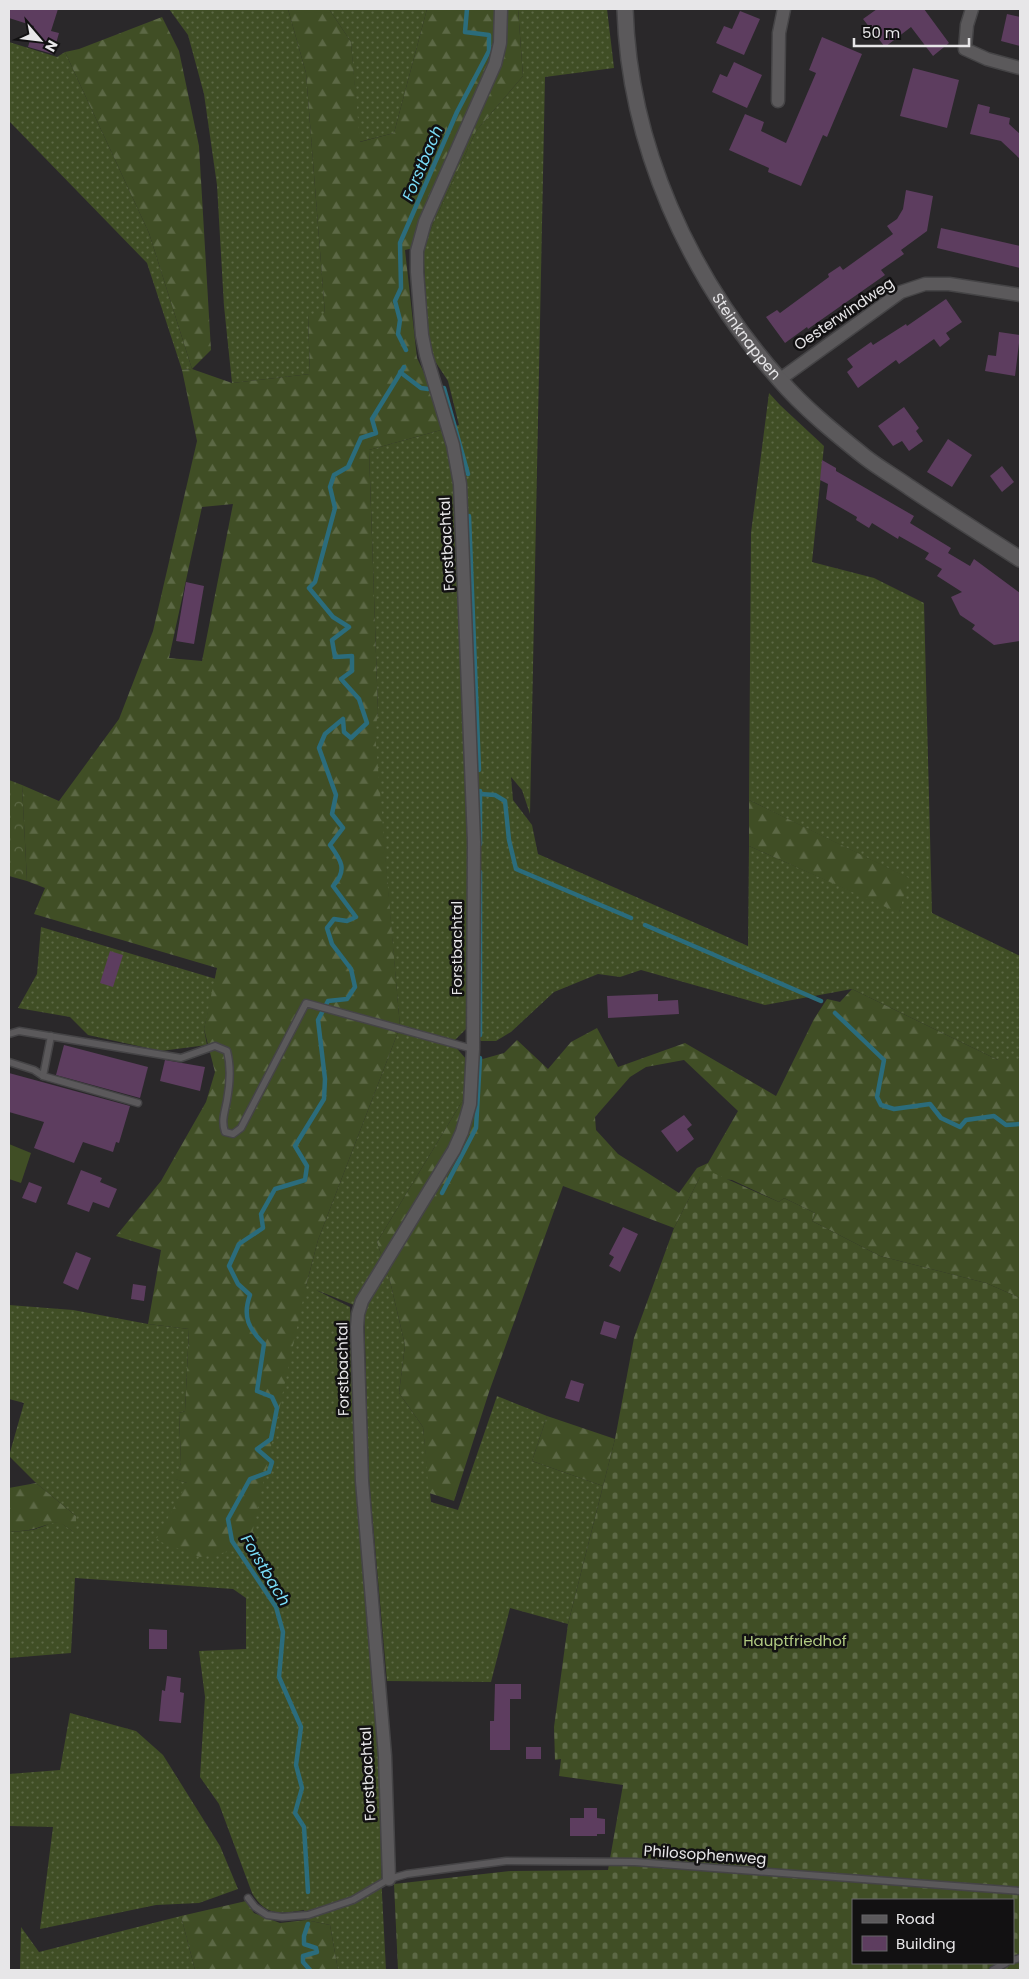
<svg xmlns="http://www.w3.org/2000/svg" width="1029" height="1979" font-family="Poppins,sans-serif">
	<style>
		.grass { fill: url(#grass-dots) }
		.forest { fill: url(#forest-firs); fill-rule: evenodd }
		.cemetery { fill: url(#cemetery-stones); fill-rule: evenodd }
		.park { fill: url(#park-crowns) }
		.pitch { fill: #404e25 }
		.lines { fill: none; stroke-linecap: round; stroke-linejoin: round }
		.stream { stroke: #2b6c7c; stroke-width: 4.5 }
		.building { fill: #5d3d5f }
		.lane-casing { stroke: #454446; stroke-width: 9 }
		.street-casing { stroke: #454446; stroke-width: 15 }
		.secondary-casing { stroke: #454446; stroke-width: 18 }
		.lane { stroke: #5b595b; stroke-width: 6 }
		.street { stroke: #5b595b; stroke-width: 12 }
		.secondary { stroke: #5b595b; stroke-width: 15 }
		.labels { text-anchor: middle; stroke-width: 5; stroke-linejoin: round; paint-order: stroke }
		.street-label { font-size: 15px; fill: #e7e6e8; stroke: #121112 }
		.park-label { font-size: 15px; fill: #b2cb83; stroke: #121112 }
		.water-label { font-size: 16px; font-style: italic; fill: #79dcf7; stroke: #121112 }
	</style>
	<defs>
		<pattern id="grass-dots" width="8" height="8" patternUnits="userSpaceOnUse" patternTransform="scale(1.25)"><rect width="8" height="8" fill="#404e25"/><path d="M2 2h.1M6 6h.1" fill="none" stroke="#5c6845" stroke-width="1.8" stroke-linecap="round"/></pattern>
		<pattern id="forest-firs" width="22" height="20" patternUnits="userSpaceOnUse" patternTransform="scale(1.25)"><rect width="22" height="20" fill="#404e25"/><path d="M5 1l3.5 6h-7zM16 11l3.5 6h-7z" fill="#5c6845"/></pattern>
		<pattern id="cemetery-stones" width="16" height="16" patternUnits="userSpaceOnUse" patternTransform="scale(1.25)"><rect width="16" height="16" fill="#404e25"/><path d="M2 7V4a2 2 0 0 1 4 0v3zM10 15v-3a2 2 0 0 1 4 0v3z" fill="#5c6845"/></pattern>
		<pattern id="park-crowns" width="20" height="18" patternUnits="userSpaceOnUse" patternTransform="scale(1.25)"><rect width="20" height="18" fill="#404e25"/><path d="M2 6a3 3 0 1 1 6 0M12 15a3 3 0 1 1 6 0" fill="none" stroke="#5c6845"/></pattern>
	</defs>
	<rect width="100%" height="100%" fill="#2a282a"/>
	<g class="grass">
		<path d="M169 9H288L306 73 325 314H308L310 374 232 383 224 306 217 185 204 94 188 35Z"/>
		<path d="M329 9H427L394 133 359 142 351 42Z"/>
		<path d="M518 9H607L614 68 545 77 530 814 522 790 511 777 513 800 532 825 538 854 748 946 749 846 899 912 908 878 749 800 751 533 769 393 780 405 824 446 812 562 874 578 924 603 932 913 1020 956V1060H998L852 989 765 1005 641 970 620 977 598 974 554 992 511 1032 496 1041H481L468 1027 452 1043 467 1060 463 1100 377 1242 390 1281 405 1345 399 1393 423 1427 431 1502 458 1510 497 1396 547 1416 532 1461 603 1486 568 1624 510 1608 491 1682 387 1681 369 1479 364 1309 316 1290 350 1307 372 1680 379 1763 382 1894 386 1970H338L330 1925 306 1920 304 1910C279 1914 266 1916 252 1893L219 1804 200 1777 205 1697 199 1651 246 1649V1598L233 1589 75 1578 71 1653 9 1658V1532C17 1531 28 1531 36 1529 58 1521 56 1518 75 1533L76 1516 36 1483 9 1456 24 1403 9 1399V1305L73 1310 148 1324 189 1329 185 1411 179 1413 181 1463 176 1479 187 1483 306 1286 318 1240 400 1027 374 732 378 712 369 450 459 425 448 381 429 352 423 246 476 131 523 76Z"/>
		<path d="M9 42 57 57 65 52 149 233 192 369 182 370 147 263 9 121Z"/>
		<path d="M41 927 216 979 204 1029 207 1045 161 1051 88 1035 70 1017 18 1008 37 974Z"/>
		<path d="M70 1713 136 1731 163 1755 220 1846 238 1889 199 1903 156 1905 40 1929 53 1827 9 1826V1774L60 1770Z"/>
		<path d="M181 1916 195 1970H20L21 1927 39 1952Z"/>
	</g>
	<g class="forest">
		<path d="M288 9H329L351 42 360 142 394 133 427 9H518L523 76 476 131 423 246 405 250 417 358 434 394 441 430 369 450 378 712 375 733 400 1027 318 1240 306 1286 249 1548 200 1557 156 1540 187 1483 175 1479 181 1463 179 1413 185 1411 189 1329 148 1324 161 1250 116 1236 161 1181 206 1102 215 1072 204 1029 217 968 34 914 45 888 27 881 22 785 59 801 119 719 153 631 197 441 182 370 192 369 149 233 65 52 79 49 162 17 179 51 199 146 211 350 192 369 232 383 310 374 308 314H325L306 73ZM233 504 202 661 169 658 202 507Z"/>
		<path d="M749 800 909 878 899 913 749 846Z"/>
		<path d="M852 989 998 1060H1020V1298L986 1283 880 1256 812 1221 815 1213 784 1198 779 1202 732 1180 700 1177 674 1228 563 1186 489 1392 454 1501 429 1493 423 1427 399 1393 405 1345 390 1281 377 1242 463 1100 478 1094 479 1060 504 1053 517 1040 548 1069 571 1042 597 1028 618 1067 685 1043 776 1096 814 1019 827 999 840 1002ZM684 1060 738 1111 708 1163 697 1168 679 1193 618 1154 596 1130 595 1117 630 1077 646 1067Z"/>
		<path d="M547 1416 615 1439 603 1486 532 1461Z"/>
		<path d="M36 1483 76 1516V1534C57 1519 58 1521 37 1528 28 1531 18 1531 9 1532V1488Z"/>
		<path d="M246 1901 254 1913 280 1923 306 1920 330 1925 338 1970H195L181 1916Z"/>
	</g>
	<path class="cemetery" d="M711 1172 779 1202 784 1198 815 1213 812 1221 880 1256 986 1283 1020 1298V1970H398L394 1884 511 1871 608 1870 623 1785 559 1776 561 1759 555 1760 554 1727 568 1624 615 1439 634 1338 674 1228 700 1177ZM853 1900H1013V1963H853Z"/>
	<path class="park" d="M9 780 22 785 27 881 9 876Z"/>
	<path class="pitch" d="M9 1144 31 1153 21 1183 9 1179Z"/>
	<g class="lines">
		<g class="stream">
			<path d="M406 350 398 334 400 320 395 301 401 288 400 243 457 112 489 51V35L465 32 467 9"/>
			<path d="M400 372 421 388 428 389"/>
			<path d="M444 388 468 474"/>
			<path d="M469 516 479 770"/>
			<path d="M480 791V794L495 795 505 801 509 840 516 869 631 918"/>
			<path d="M480 844V794"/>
			<path d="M645 925 821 1001"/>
			<path d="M835 1013 884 1060 877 1097 881 1105 894 1109 930 1104 941 1118 960 1127 966 1120 994 1116 1006 1125 1020 1124"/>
			<path d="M480 1035V872"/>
			<path d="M442 1193 476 1128 480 1058"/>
			<path d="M308 1892 304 1827 295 1813 302 1788 296 1765 301 1727 279 1677 283 1632 276 1607 232 1541 228 1519 250 1479 269 1472 272 1462 257 1449 271 1439 277 1408 272 1397 257 1391 264 1344C249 1329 242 1317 250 1295L238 1284 229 1266 239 1244 263 1228 261 1214 275 1189 305 1180 307 1166 295 1146 324 1099 325 1079 318 1020 328 1001 347 999 355 987 351 969 332 944 327 928 334 919 347 921 356 917 333 886C348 870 341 860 330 845L343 828 332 814 336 795 319 748 325 734 343 719 344 732 351 738 367 723 359 699 341 679 352 671V656L335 657 332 640 349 627 333 617 309 588 315 582 335 508 330 487 334 475 348 467 361 438 376 433 372 419 404 367"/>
			<path d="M308 1924 304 1936V1944L316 1948 317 1952 303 1956V1962L310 1970"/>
		</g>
	</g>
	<g class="building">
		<path d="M9 9H58L51 31 59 33 53 54 28 47 34 26 9 18Z"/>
		<path d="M877 9H924L949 43 933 56 911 27 885 47 863 19Z"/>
		<path d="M740 11 760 19 744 55 716 43 724 26 732 29Z"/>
		<path d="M1007 14 1020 17V46L1001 41Z"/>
		<path d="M822 37 862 54 827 137 823 135 801 186 768 172 769 168 729 150 745 114 764 122 761 131 786 143 816 73 809 70Z"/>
		<path d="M734 62 762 75 747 108 712 92 720 74 727 77Z"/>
		<path d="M913 68 959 80 947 128 900 116Z"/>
		<path d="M978 104 990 107 989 113 1010 118 1009 124 1020 134V159L1001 141 970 134Z"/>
		<path d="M906 190 933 196 927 231 901 250 904 254 881 270 885 275 808 329 807 327 785 343 766 317 777 310 780 313 829 277 828 274 840 266 843 270 893 234 887 226 897 219 903 209Z"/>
		<path d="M941 228 1020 246V268L937 248Z"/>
		<path d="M946 299 962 322 946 333 950 339 940 347 934 339 899 364 896 360 858 388 847 372 853 367 847 359 871 342 873 345 906 324 907 326Z"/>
		<path d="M999 332 1020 335 1015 376 985 371 988 355 996 356Z"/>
		<path d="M904 407 919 428 916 431 923 441 909 451 902 441 893 446 878 426Z"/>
		<path d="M948 439 972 455 952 487 927 472Z"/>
		<path d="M822 460 836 468V471L914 516 910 523 951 548 948 553 970 566 974 559 1020 593V641L994 645 972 629 975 625 960 615 951 597 962 592 937 576 942 569 925 559 929 553 899 536 898 539 872 523 869 528 856 520 857 517 826 499 828 484 820 480Z"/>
		<path d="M1002 466 1014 482 1002 492 990 476Z"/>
		<path d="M186 582 204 586 194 644 176 641Z"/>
		<path d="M110 951 123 955 113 987 100 983Z"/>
		<path d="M658 994V1001L678 1000 679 1014 608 1018 607 996Z"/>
		<path d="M64 1045 148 1067 140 1098 56 1075Z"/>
		<path d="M165 1060 205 1067 200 1091 160 1081Z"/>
		<path d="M9 1073 130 1106 119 1143 116 1142 113 1152 83 1142 74 1163 34 1148 44 1122 9 1112Z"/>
		<path d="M684 1115 692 1125 687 1129 694 1139 677 1152 661 1131Z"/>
		<path d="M81 1170 102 1178 100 1182 117 1189 109 1208 93 1202 89 1212 67 1204Z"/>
		<path d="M29 1182 42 1187 36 1203 22 1198Z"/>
		<path d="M623 1227 638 1234 620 1272 609 1266 614 1257 609 1254Z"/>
		<path d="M76 1252 91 1258 78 1290 63 1283Z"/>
		<path d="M133 1284 146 1286 144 1301 131 1299Z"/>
		<path d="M604 1321 620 1326 616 1339 600 1334Z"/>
		<path d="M571 1380 584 1384 579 1402 565 1398Z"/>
		<path d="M149 1629 167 1630V1649H149Z"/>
		<path d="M167 1676 181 1678 180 1692 184 1693 181 1723 159 1721 162 1690 165 1691Z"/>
		<path d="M495 1684H521V1699H510V1750H490V1721H494Z"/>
		<rect x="526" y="1747" width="15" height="12"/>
		<path d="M584 1808H597V1818L605 1819V1834H597V1836H570V1818H584Z"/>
	</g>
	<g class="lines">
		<defs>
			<g id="lane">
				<path d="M9 1034 19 1031 181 1058 215 1046 227 1051C231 1066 230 1084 227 1100 225 1112 221 1120 225 1132L233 1134 241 1128 306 1003 473 1049"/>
				<path d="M9 1062 34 1070 43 1076 138 1103"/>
				<path d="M43 1076 51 1036"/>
				<path d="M248 1898 255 1907 267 1915 282 1917 308 1915 353 1900 389 1879 407 1874 506 1861 635 1862 1020 1891"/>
				<path d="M1013 1960 1020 1958"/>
				<path d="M993 1970 1006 1963"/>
			</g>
			<g id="street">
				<path d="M972 9 967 25 965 49 987 59 1020 68"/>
				<path d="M778 101 779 33 784 9"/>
				<path d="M779 380 901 292 925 284H949L1020 295"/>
				<path d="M389 1879 385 1756 362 1481 357 1327 358 1314 362 1301 454 1150 462 1132 470 1104 473 1049 474 842 460 484 453 445 426 355 422 335 417 272V251L425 222 495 64 500 43 501 9"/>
			</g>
			<g id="secondary">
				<path id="s1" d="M625 9C629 145 689 277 779 379 804 408 835 433 865 457 879 468 895 477 909 487 946 512 983 535 1020 559"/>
			</g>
		</defs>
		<use href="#lane" class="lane-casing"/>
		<use href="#street" class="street-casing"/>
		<use href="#secondary" class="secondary-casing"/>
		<use href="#lane" class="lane"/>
		<use href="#street" class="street"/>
		<use href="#secondary" class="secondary"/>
	</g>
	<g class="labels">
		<g class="street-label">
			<text transform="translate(844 314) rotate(-34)" y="5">Oesterwindweg</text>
			<text dy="5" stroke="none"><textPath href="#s1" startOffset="355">Steinknappen</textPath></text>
			<text transform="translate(447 544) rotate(-93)" y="5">Forstbachtal</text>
			<text transform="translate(457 948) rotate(-90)" y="5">Forstbachtal</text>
			<text transform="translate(343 1369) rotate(-91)" y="5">Forstbachtal</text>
			<text transform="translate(368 1774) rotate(-93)" y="5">Forstbachtal</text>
			<text transform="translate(705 1855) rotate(4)" y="5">Philosophenweg</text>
		</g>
		<g class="park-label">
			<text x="795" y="1646">Hauptfriedhof</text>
		</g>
		<g class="water-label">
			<text transform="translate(422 163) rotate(-67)" y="6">Forstbach</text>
			<text transform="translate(266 1570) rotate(59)" y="6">Forstbach</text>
		</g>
	</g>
	<rect width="1029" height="1979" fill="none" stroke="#e7e6e8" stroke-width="20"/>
	<rect x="852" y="1899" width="162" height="65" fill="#121112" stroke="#676668"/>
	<rect x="862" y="1915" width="25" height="8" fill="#5b595b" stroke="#676668"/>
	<text x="896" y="1924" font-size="15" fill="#e7e6e8">Road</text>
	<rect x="862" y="1936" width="25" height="15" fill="#5d3d5f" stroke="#676668"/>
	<text x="896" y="1949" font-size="15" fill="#e7e6e8">Building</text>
	<g transform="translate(40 40) rotate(118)" stroke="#121112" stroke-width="4" paint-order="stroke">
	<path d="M0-4L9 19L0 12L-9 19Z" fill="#e7e6e8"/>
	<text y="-8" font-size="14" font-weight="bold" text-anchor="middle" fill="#e7e6e8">N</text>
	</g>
	<path d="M854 38v8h115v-8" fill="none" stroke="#e7e6e8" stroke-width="2.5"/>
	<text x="862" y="38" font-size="15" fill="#e7e6e8" stroke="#121112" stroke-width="4" paint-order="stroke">50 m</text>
</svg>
